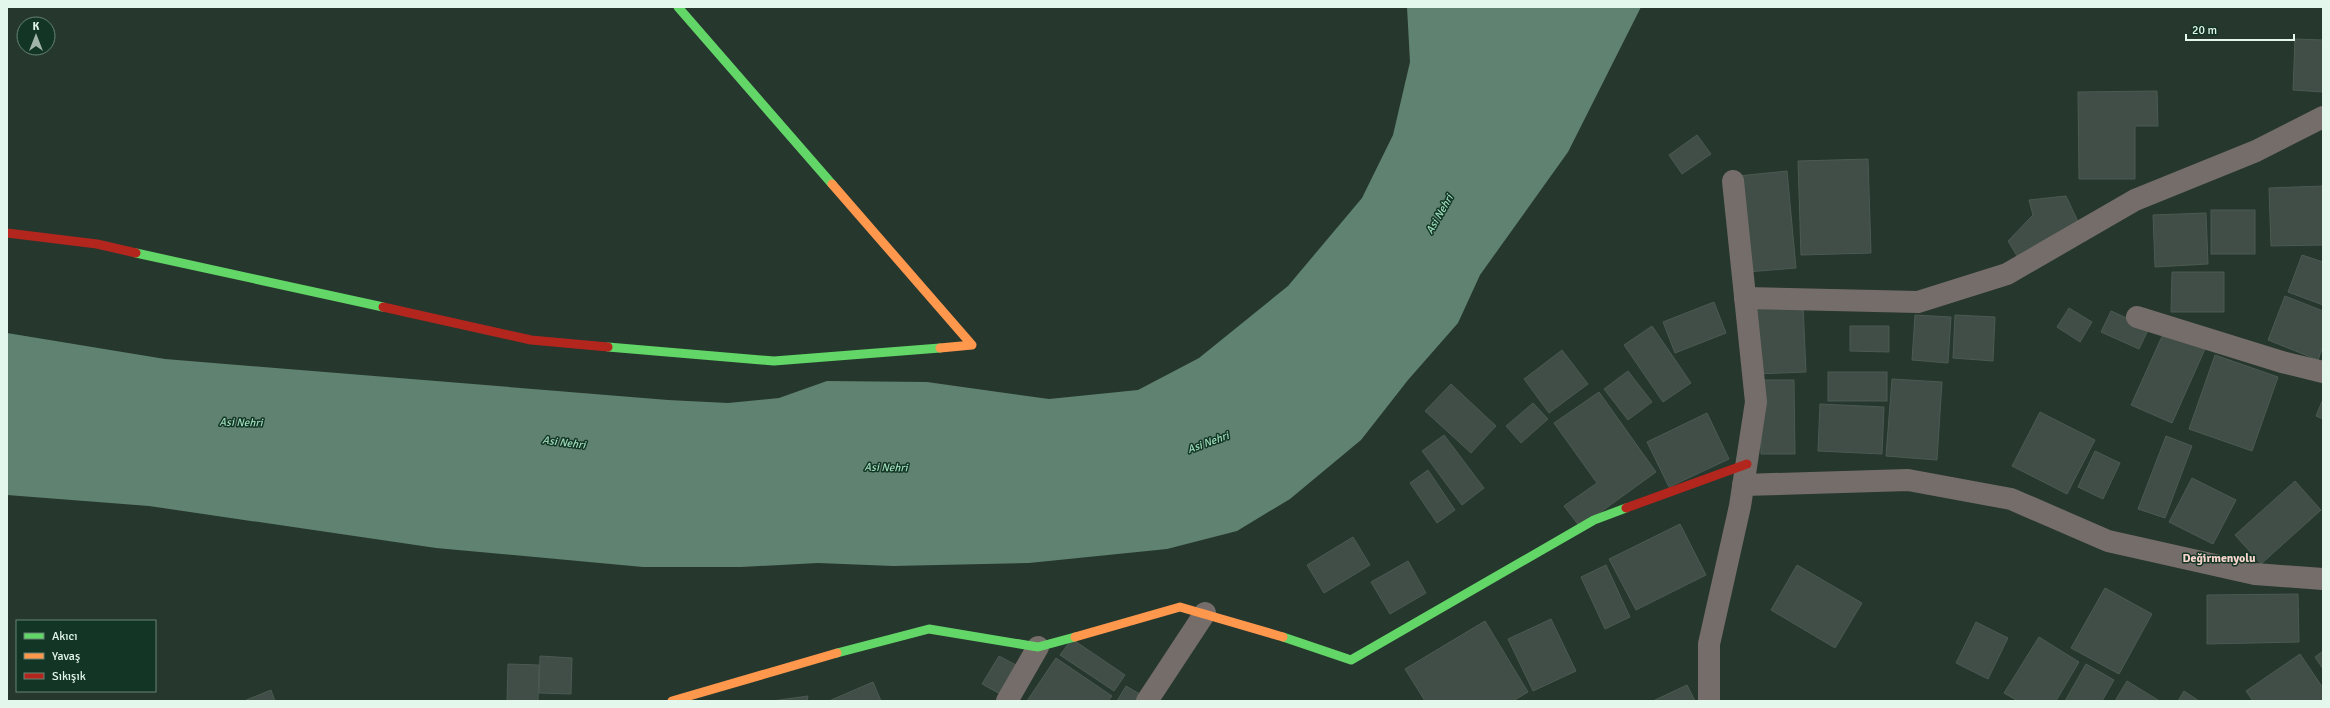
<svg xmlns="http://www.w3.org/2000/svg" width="2330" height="708" font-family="Signika,sans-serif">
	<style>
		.water { fill: #608270 }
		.building { fill: #404e47; stroke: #4b5a52 }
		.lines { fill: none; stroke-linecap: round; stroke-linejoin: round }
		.street { stroke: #756d69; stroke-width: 22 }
		.fast { stroke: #63d668; stroke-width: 9 }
		.slow { stroke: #ff974d; stroke-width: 9 }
		.jam { stroke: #b3261e; stroke-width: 9 }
		.labels { text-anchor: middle; stroke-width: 3; stroke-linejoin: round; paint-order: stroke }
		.water-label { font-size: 11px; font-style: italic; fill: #9fdebc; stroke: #133525 }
		.quarter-label { font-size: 12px; font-weight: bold; fill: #f7d5cc; stroke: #133525 }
	</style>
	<rect width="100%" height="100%" fill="#26372e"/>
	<path class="water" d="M1407 7H1641L1568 152 1480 275 1458 323 1408 380 1361 440 1290 499 1237 531 1167 549 1029 563 893 566 818 563 741 567H643L436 548 149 506 7 495V333L165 359 668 400 728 403 779 398 827 381 927 382 1049 399 1138 390 1199 358 1288 286 1362 198 1393 135 1410 62Z"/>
	<g class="building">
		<path d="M2295 39 2323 40V92L2293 90Z"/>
		<path d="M2157 91 2158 126H2135V179H2079L2078 92Z"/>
		<path d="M1697 135 1711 154 1682 174 1669 155Z"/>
		<path d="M1868 159 1871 253 1801 255 1798 161Z"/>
		<path d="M1787 171 1796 268 1747 272 1738 176Z"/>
		<path d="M2323 186V245L2271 246 2269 188Z"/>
		<path d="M2066 196 2080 226 2020 261 2008 241 2033 215 2029 200Z"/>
		<rect x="2211" y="210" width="44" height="44"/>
		<path d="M2206 213 2208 264 2155 267 2153 215Z"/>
		<path d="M2302 255 2323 262V305L2288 292Z"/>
		<path d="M2172 272H2224V312H2171Z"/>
		<path d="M2285 296 2323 311V346L2318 360 2268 340Z"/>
		<path d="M1714 302 1726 333 1675 353 1663 322Z"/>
		<path d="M1803 305 1806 372 1756 374 1753 306Z"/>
		<path d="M2069 308 2092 322 2080 342 2057 327Z"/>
		<path d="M2111 311 2149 328 2139 349 2101 332Z"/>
		<path d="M1915 315 1951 317 1948 363 1912 360Z"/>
		<path d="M1955 315 1995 317 1993 361 1953 358Z"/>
		<path d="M1652 326 1691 383 1663 402 1624 345Z"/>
		<path d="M1850 326H1889V352L1850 351Z"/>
		<path d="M2164 332 2205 349 2172 423 2131 405Z"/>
		<path d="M1562 350 1588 384 1549 413 1524 379Z"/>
		<path d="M2215 355 2278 377 2252 451 2189 429Z"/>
		<path d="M1628 371 1652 402 1628 420 1604 389Z"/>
		<rect x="1828" y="372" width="59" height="29"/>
		<path d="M1892 379 1942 382 1937 460 1886 456Z"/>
		<path d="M1760 380H1794L1795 454H1761Z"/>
		<path d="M1451 384 1496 426 1471 453 1425 411Z"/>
		<path d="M1599 392 1656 472 1580 527 1564 506 1597 483 1554 423Z"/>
		<path d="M2323 399V419L2316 416Z"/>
		<path d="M1533 403 1548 419 1521 443 1506 426Z"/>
		<path d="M1820 404 1884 407 1882 454 1818 451Z"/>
		<path d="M2040 412 2095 440 2067 494 2012 466Z"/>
		<path d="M1707 413 1729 459 1669 487 1647 442Z"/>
		<path d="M1444 435 1484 488 1462 505 1422 451Z"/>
		<path d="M2166 436 2192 446 2165 518 2138 509Z"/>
		<path d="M2095 451 2120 463 2103 499 2078 487Z"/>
		<path d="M1428 470 1455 510 1437 523 1410 483Z"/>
		<path d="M2192 478 2236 500 2213 544 2169 522Z"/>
		<path d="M2295 481 2321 510 2261 564 2235 535Z"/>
		<path d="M1680 524 1706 575 1636 610 1609 559Z"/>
		<path d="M1353 537 1370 565 1324 593 1307 565Z"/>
		<path d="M1408 561 1426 593 1390 614 1371 582Z"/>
		<path d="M1606 565 1630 617 1605 629 1581 577Z"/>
		<path d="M1797 565 1862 603 1835 648 1771 610Z"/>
		<path d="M2105 588 2152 614 2119 674 2071 648Z"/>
		<path d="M2298 594 2299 642 2207 644V595Z"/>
		<path d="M1551 619 1576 671 1533 691 1508 639Z"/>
		<path d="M1485 621 1528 692 1513 701H1425L1405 669Z"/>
		<path d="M1976 622 2008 638 1988 679 1956 663Z"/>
		<path d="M2039 637 2079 662 2056 701H2018L2004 693Z"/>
		<path d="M1072 639 1125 675 1114 691 1060 655Z"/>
		<path d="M2323 651V669L2315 657Z"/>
		<path d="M2300 654 2323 688V701H2253L2246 691Z"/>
		<path d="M540 656 572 658 571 694 539 693Z"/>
		<path d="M999 656 1018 666 1002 695 982 684Z"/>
		<path d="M1056 658 1112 696 1108 701H1027Z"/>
		<path d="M508 664 539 665 538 701H507Z"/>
		<path d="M2086 664 2114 680 2102 701H2065Z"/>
		<path d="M2127 681 2158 700 2157 701H2115Z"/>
		<path d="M873 682 881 701H829Z"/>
		<path d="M1687 685 1695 701H1653Z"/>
		<path d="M1126 686 1145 697 1143 701H1117Z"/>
		<path d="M271 690 275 701H244Z"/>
		<path d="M2184 691 2199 701H2178Z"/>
		<path d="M808 696 807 701H772Z"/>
	</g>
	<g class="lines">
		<g class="street">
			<path d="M1745 298 1918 302 2007 274 2135 200 2256 151 2323 117"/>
			<path d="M2137 317 2282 362 2323 372"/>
			<path d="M1743 485 1908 480 2011 499 2108 541 2255 574 2323 579"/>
			<path d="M1007 701 1038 647"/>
			<path d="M1147 701 1205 613"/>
			<path d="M1709 701V644L1740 506 1756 402 1733 181"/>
		</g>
		<g class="fast">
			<path d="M678 7 832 184"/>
			<path d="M136 253 383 307"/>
			<path d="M608 347 774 361 940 348"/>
			<path d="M1283 637 1351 660 1594 520 1626 508"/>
			<path d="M837 653 929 629 1038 647 1075 637"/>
		</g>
		<g class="slow">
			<path d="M832 184 972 345 940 348"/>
			<path d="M1075 637 1180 607 1283 637"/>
			<path d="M672 701 837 653"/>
		</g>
		<g class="jam">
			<path d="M7 233 97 244 136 253"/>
			<path d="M383 307 531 340 608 347"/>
			<path d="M1626 508 1747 464"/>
		</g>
	</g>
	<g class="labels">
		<g class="water-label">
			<text transform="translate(1439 214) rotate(-60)" y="4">Asi Nehri</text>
			<text transform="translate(241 422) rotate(1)" y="4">Asi Nehri</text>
			<text transform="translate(564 442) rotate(7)" y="4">Asi Nehri</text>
			<text transform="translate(1208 442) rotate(-20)" y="4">Asi Nehri</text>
			<text transform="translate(886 467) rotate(1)" y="4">Asi Nehri</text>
		</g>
		<g class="quarter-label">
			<text x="2219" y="562">Değirmenyolu</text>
		</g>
	</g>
	<rect width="2330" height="708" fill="none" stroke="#e4f7ec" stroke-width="16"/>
	<rect x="16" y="620" width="140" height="72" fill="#133525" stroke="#678375"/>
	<rect x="24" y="633" width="20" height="6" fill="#63d668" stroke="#678375"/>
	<text x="52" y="640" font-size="12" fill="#e4f7ec">Akıcı</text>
	<rect x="24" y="653" width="20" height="6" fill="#ff974d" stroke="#678375"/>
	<text x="52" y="660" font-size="12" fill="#e4f7ec">Yavaş</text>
	<rect x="24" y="673" width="20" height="6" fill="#b3261e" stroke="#678375"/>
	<text x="52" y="680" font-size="12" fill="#e4f7ec">Sıkışık</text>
	<g transform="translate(36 36)"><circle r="19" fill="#133525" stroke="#678375"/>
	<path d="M0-3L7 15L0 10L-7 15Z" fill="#a2b4aa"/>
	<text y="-6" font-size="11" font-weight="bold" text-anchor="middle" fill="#e4f7ec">K</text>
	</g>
	<path d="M2186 34v6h108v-6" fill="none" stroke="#e4f7ec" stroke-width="2"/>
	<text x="2192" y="34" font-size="12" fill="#e4f7ec" stroke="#133525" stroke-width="3" paint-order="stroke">20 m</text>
</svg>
